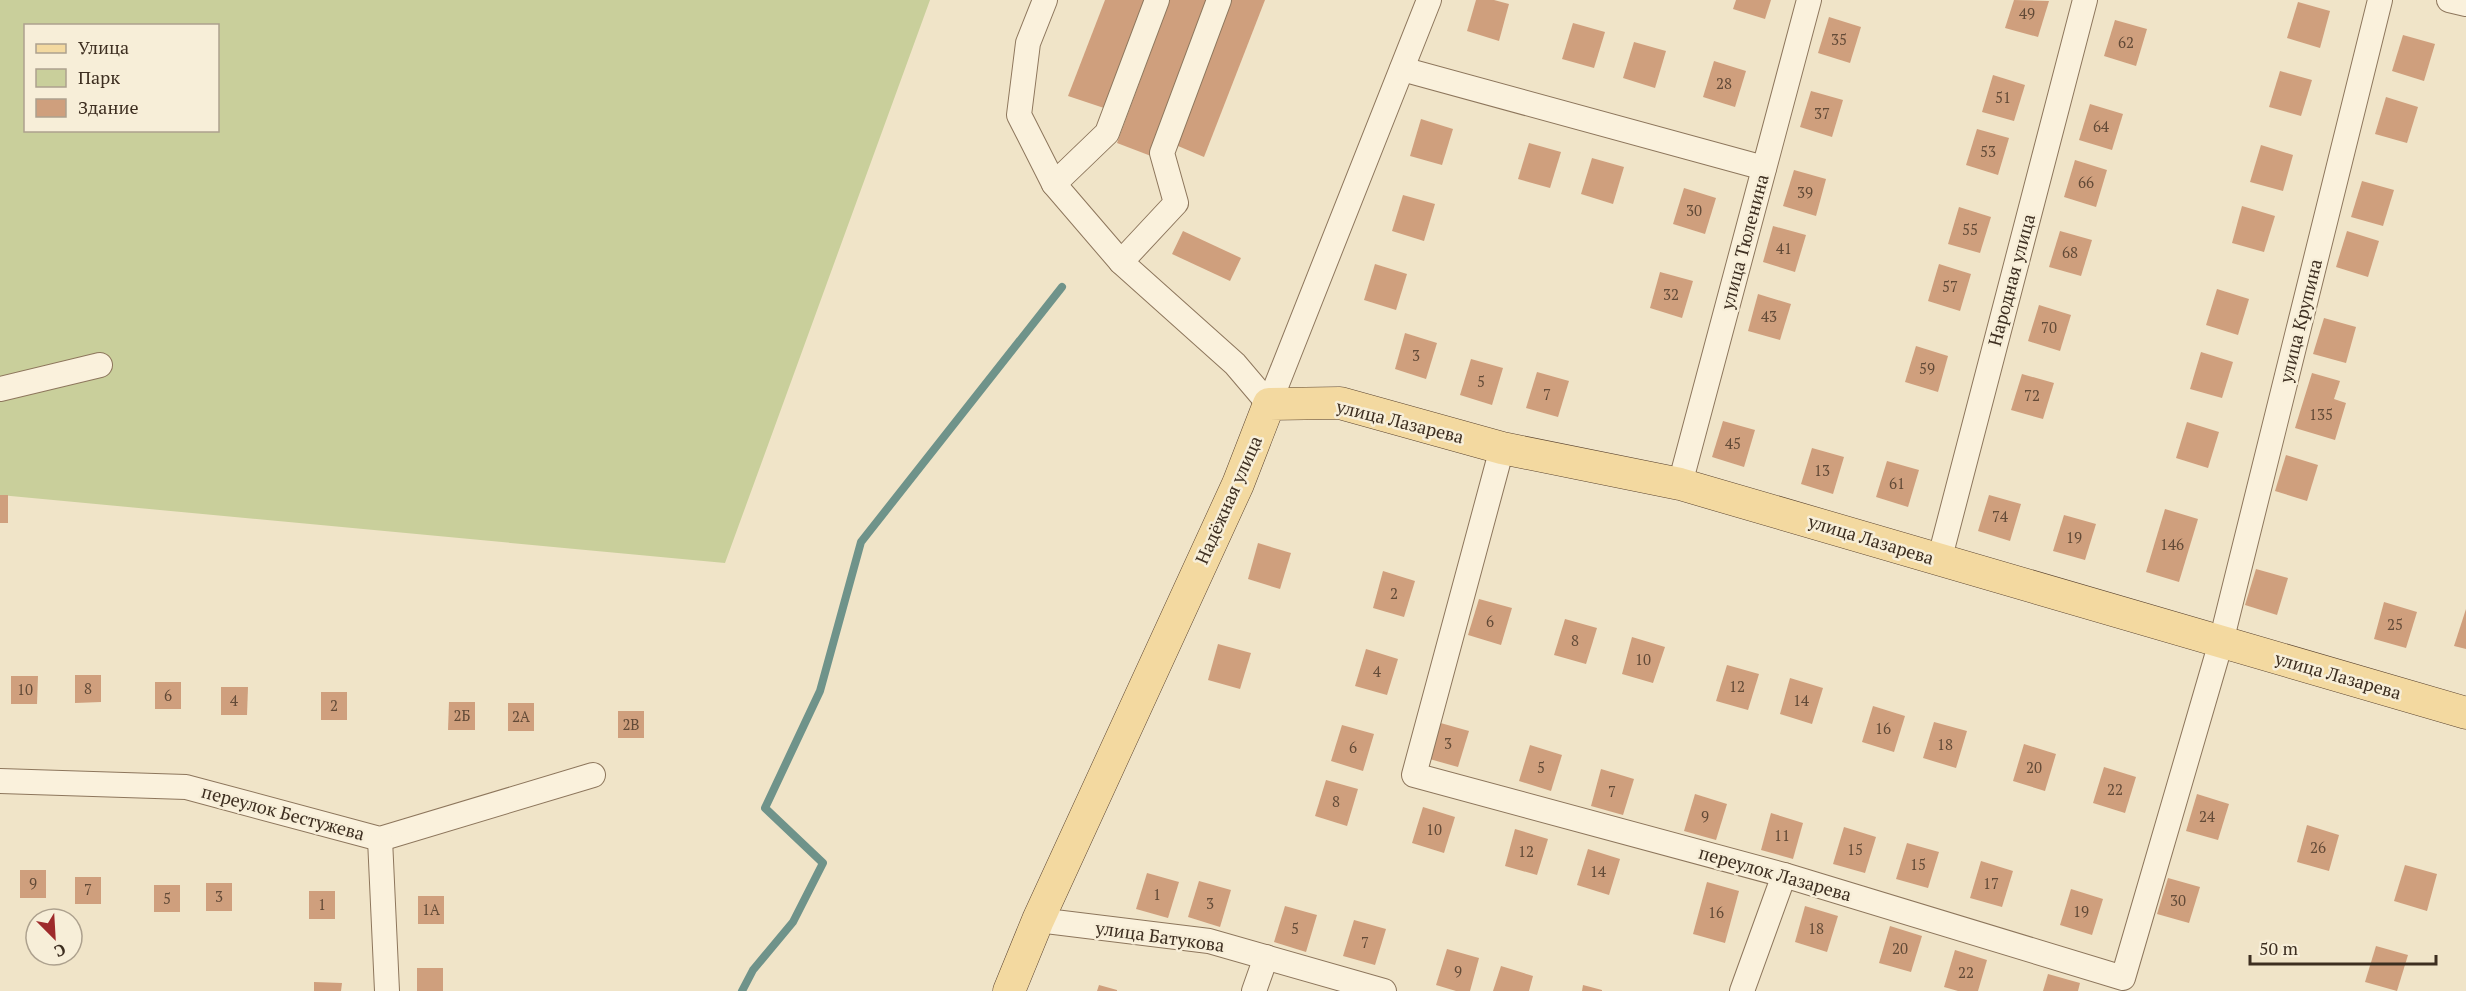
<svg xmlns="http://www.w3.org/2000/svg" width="2466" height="991" font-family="'PT Serif',serif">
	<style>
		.green { fill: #c9cf9b; fill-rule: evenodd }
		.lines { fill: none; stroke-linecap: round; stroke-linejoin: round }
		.stream { stroke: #6f938a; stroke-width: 8 }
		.building { fill: #cf9f7d }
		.minor-casing { stroke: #8d765c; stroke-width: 26 }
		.major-casing { stroke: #5b4430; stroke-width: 33 }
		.minor { stroke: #faf1dc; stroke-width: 24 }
		.major { stroke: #f3d9a0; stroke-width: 32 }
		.labels { text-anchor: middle; stroke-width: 5; stroke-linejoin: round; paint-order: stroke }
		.number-label { font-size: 15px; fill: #624a37 }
		.street-label { font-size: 18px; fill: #3d2e20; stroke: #f7eed8 }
	</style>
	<rect width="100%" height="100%" fill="#f0e4c8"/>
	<path class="green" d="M0 0H930L725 563 0 495ZM26 26H218V130H26Z"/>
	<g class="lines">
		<path class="stream" d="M742 991 753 970 793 922 823 863 765 808 820 691 861 542 1062 287"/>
	</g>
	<g class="building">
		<path d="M1105 0H1146L1104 108 1068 96Z"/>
		<path d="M1170 0H1209L1151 156 1117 143Z"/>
		<path d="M1226 0H1265L1204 157 1171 143Z"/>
		<path d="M1476 0H1494L1509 4 1499 41 1467 31Z"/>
		<path d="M1736 0H1771L1765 19 1733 9Z"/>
		<path d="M2014 0 2049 1 2038 37 2005 28Z"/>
		<path d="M2298 2 2330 11 2320 48 2287 38Z"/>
		<path d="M1829 17 1861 27 1850 63 1818 53Z"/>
		<path d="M2115 20 2147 29 2136 66 2104 56Z"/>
		<path d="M1573 23 1605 32 1594 68 1562 59Z"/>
		<path d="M2403 35 2435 44 2424 81 2392 71Z"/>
		<path d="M1634 42 1666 51 1655 88 1623 78Z"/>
		<path d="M1714 61 1746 71 1735 107 1703 97Z"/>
		<path d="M2280 71 2312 80 2301 116 2269 107Z"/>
		<path d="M1993 75 2025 85 2014 121 1982 112Z"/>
		<path d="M1811 91 1843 100 1832 137 1800 127Z"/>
		<path d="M2386 97 2418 107 2407 143 2375 134Z"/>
		<path d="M2090 104 2123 114 2112 150 2079 140Z"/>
		<path d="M1421 119 1453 129 1442 165 1410 156Z"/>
		<path d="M1977 129 2009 138 1998 175 1966 165Z"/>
		<path d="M1529 143 1561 152 1550 188 1518 179Z"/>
		<path d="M2261 145 2293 155 2283 191 2250 182Z"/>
		<path d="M1592 158 1624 167 1613 204 1581 194Z"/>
		<path d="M2075 160 2107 170 2096 207 2064 197Z"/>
		<path d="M1794 170 1826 179 1816 216 1783 206Z"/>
		<path d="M2362 181 2394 190 2383 226 2351 217Z"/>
		<path d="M1684 188 1716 198 1705 234 1673 224Z"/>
		<path d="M1403 195 1435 204 1424 241 1392 231Z"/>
		<path d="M2242 206 2275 216 2264 252 2232 243Z"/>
		<path d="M1959 207 1991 217 1980 253 1948 244Z"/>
		<path d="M1773 226 1806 235 1795 272 1763 262Z"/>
		<path d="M1183 231 1241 258 1230 281 1172 254Z"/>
		<path d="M2060 231 2092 240 2081 276 2049 267Z"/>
		<path d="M2347 231 2379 241 2368 277 2336 267Z"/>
		<path d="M1375 264 1407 274 1396 310 1364 300Z"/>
		<path d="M1939 264 1971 274 1960 311 1928 301Z"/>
		<path d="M1660 272 1693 281 1682 318 1650 308Z"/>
		<path d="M2217 289 2249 299 2238 335 2206 325Z"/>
		<path d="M1758 294 1791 304 1780 340 1748 331Z"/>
		<path d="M2039 305 2071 315 2060 351 2028 341Z"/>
		<path d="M2324 318 2356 327 2346 363 2313 354Z"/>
		<path d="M1405 333 1437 343 1426 379 1395 369Z"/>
		<path d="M1916 346 1948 356 1938 392 1905 382Z"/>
		<path d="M2201 352 2233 362 2222 398 2190 389Z"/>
		<path d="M1471 359 1503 368 1492 405 1460 395Z"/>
		<path d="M1537 372 1569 381 1558 417 1526 408Z"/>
		<path d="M2312 373 2340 381 2334 399 2346 403 2335 440 2295 428Z"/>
		<path d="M2022 374 2054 383 2043 419 2011 410Z"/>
		<path d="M1723 421 1755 430 1744 467 1712 457Z"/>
		<path d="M2187 422 2219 432 2208 468 2176 458Z"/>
		<path d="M1812 448 1844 457 1833 494 1801 484Z"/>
		<path d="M2286 455 2318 465 2307 501 2275 491Z"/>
		<path d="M1887 461 1919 470 1908 507 1876 497Z"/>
		<rect x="0" y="495" width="8" height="28"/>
		<path d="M1989 495 2021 504 2010 541 1978 531Z"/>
		<path d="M2165 509 2198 519 2179 582 2146 572Z"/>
		<path d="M2064 515 2096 524 2085 560 2053 551Z"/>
		<path d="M1258 543 1291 553 1280 589 1248 579Z"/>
		<path d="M2256 569 2288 578 2277 615 2245 605Z"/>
		<path d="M1383 571 1415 581 1404 617 1373 608Z"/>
		<path d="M1479 599 1512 608 1501 645 1468 635Z"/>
		<path d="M2384 602 2417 612 2406 648 2374 639Z"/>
		<path d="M2466 609V649L2454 646Z"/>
		<path d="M1565 619 1597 628 1586 664 1554 655Z"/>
		<path d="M1632 637 1665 647 1653 683 1622 674Z"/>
		<path d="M1218 644 1251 653 1240 689 1208 680Z"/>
		<path d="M1366 649 1398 659 1387 695 1355 686Z"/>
		<path d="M1727 665 1759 674 1748 710 1716 701Z"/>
		<path d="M75 675H101V702L75 703Z"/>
		<path d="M11 676H38L37 704H11Z"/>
		<path d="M1790 678 1823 688 1812 724 1780 714Z"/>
		<rect x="155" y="682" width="26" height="27"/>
		<path d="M221 687H248L247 715H221Z"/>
		<rect x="321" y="692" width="26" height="28"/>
		<path d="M449 702H475V730H448Z"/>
		<rect x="508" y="703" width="26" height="28"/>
		<path d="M1873 706 1905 716 1894 752 1862 742Z"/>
		<rect x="618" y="711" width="26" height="27"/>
		<path d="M1437 722 1469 731 1458 767 1426 758Z"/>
		<path d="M1934 722 1967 731 1956 768 1923 758Z"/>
		<path d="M1342 725 1374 734 1363 771 1331 761Z"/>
		<path d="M2024 744 2056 754 2045 791 2013 781Z"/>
		<path d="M1530 745 1562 755 1551 791 1519 781Z"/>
		<path d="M2104 767 2136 777 2125 813 2093 803Z"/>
		<path d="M1601 769 1634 779 1623 815 1591 806Z"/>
		<path d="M1326 780 1358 789 1347 826 1315 816Z"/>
		<path d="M1695 794 1727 804 1716 840 1684 831Z"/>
		<path d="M2197 794 2229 804 2218 840 2186 831Z"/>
		<path d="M1423 807 1455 817 1444 853 1412 843Z"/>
		<path d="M1771 813 1803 823 1793 859 1761 850Z"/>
		<path d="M2307 825 2339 835 2329 871 2297 862Z"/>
		<path d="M1844 827 1876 837 1865 873 1833 864Z"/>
		<path d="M1515 829 1548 839 1537 875 1505 866Z"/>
		<path d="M1907 843 1939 852 1928 888 1896 879Z"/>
		<path d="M1588 849 1620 859 1609 895 1577 885Z"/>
		<path d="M1981 861 2013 871 2002 907 1970 898Z"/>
		<path d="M2405 865 2437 874 2427 911 2394 901Z"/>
		<rect x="20" y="870" width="26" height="28"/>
		<path d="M1147 873 1179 882 1168 918 1136 909Z"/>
		<rect x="75" y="877" width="26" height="27"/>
		<path d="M2168 878 2200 887 2189 923 2157 914Z"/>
		<path d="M1199 881 1231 890 1220 927 1188 917Z"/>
		<path d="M1707 882 1739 891 1725 943 1693 934Z"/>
		<rect x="206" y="883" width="26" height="28"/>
		<rect x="154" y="885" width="26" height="27"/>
		<path d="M2071 889 2103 899 2092 935 2060 925Z"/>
		<rect x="309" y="891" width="26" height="28"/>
		<rect x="418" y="896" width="26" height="28"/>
		<path d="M1285 906 1317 915 1306 952 1274 942Z"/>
		<path d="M1805 906 1838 916 1827 952 1795 942Z"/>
		<path d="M1354 920 1386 929 1375 965 1343 956Z"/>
		<path d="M1890 926 1922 936 1911 972 1879 963Z"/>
		<path d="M2376 946 2408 955 2397 991 2365 982Z"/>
		<path d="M1447 949 1479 958 1470 991H1456L1436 985Z"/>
		<path d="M1955 950 1987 960 1978 991H1958L1944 987Z"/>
		<path d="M1501 966 1533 976 1529 991H1493Z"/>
		<rect x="417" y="968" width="26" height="23"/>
		<path d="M2048 974 2080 983 2078 991H2043Z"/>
		<path d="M314 982 342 983 341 991H314Z"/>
		<path d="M1099 985 1117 990V991H1097Z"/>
		<path d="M1583 985 1602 990V991H1582Z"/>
	</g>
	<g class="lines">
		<defs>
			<g id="minor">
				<path d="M1045 0 1028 43 1019 115 1054 184 1121 262 1235 364 1269 404 1429 0"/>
				<path d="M2449 0 2466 4"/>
				<path d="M1402 69 1764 168"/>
				<path d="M1054 184 1107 133 1157 0"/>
				<path d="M1121 262 1176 203 1162 153 1219 0"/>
				<path d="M0 389 100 365"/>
				<path d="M1502 448 1414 775 1784 875 2123 978 2221 642 2380 0"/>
				<path d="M1680 484 1809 0"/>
				<path d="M1939 561 2085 0"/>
				<path d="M0 781 186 787 380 839 593 775"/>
				<path d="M380 839 387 991"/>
				<path d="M1038 920 1209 941 1384 991"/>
				<path d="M1254 991 1266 957"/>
				<path d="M1742 991 1784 875"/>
			</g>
			<path id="major" d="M1009 991 1038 920 1238 484 1269 404 1340 403 1502 448 1680 484 2466 713"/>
		</defs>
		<use href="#minor" class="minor-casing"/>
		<use href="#major" class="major-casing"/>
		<use href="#minor" class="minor"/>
		<use href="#major" class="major"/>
	</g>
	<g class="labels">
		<g class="number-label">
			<text x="2027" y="19">49</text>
			<text x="1839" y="45">35</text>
			<text x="2126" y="48">62</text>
			<text x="1724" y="89">28</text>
			<text x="2003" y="103">51</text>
			<text x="1822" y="119">37</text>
			<text x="2101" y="132">64</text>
			<text x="1988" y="157">53</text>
			<text x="2086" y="188">66</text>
			<text x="1805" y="198">39</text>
			<text x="1694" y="216">30</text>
			<text x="1970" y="235">55</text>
			<text x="1784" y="254">41</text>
			<text x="2070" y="258">68</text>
			<text x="1950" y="292">57</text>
			<text x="1671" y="300">32</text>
			<text x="1769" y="322">43</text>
			<text x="2049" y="333">70</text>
			<text x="1416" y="361">3</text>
			<text x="1927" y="374">59</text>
			<text x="1481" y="387">5</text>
			<text x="1547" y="400">7</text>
			<text x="2032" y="401">72</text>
			<text x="2321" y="420">135</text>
			<text x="1733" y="449">45</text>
			<text x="1822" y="476">13</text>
			<text x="1897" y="489">61</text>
			<text x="2000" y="522">74</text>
			<text x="2074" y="543">19</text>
			<text x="2172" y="550">146</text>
			<text x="1394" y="599">2</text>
			<text x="1490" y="627">6</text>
			<text x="2395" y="630">25</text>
			<text x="1575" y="646">8</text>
			<text x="1643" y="665">10</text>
			<text x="1377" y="677">4</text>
			<text x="1737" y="692">12</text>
			<text x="88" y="694">8</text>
			<text x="25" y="695">10</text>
			<text x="168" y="701">6</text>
			<text x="234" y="706">4</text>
			<text x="1801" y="706">14</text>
			<text x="334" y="711">2</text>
			<text x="462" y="721">2Б</text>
			<text x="521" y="722">2А</text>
			<text x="631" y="730">2В</text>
			<text x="1883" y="734">16</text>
			<text x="1448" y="749">3</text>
			<text x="1945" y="750">18</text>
			<text x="1353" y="753">6</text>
			<text x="1541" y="773">5</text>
			<text x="2034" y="773">20</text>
			<text x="2115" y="795">22</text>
			<text x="1612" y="797">7</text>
			<text x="1336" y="807">8</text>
			<text x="1705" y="822">9</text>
			<text x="2207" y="822">24</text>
			<text x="1434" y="835">10</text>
			<text x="1782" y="841">11</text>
			<text x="2318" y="853">26</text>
			<text x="1855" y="855">15</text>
			<text x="1526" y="857">12</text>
			<text x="1918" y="870">15</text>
			<text x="1598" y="877">14</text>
			<text x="33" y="889">9</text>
			<text x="1991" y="889">17</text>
			<text x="88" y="895">7</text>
			<text x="1157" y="900">1</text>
			<text x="219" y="902">3</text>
			<text x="167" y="904">5</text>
			<text x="2178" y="906">30</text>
			<text x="1210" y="909">3</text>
			<text x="322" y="910">1</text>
			<text x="431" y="915">1А</text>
			<text x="2081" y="917">19</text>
			<text x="1716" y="918">16</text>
			<text x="1295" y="934">5</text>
			<text x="1816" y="934">18</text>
			<text x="1365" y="948">7</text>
			<text x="1900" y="954">20</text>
			<text x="1458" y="977">9</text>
			<text x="1966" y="978">22</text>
		</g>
		<g class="street-label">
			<text transform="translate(1745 242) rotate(-75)" y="6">улица Тюленина</text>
			<text transform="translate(2012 280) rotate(-75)" y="6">Народная улица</text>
			<text transform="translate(2301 321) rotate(-76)" y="6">улица Крупина</text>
			<text transform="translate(1400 422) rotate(14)" y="6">улица Лазарева</text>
			<text transform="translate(1229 500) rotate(-66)" y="6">Надёжная улица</text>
			<text transform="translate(1871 540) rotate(17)" y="6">улица Лазарева</text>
			<text transform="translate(2338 676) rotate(16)" y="6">улица Лазарева</text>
			<text transform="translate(283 813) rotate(15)" y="6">переулок Бестужева</text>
			<text transform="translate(1775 874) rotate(16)" y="6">переулок Лазарева</text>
			<text transform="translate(1160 937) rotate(8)" y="6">улица Батукова</text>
		</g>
	</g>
	<rect x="24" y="24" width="195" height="108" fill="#f7eed8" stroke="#ada18e" stroke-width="1.5"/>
	<rect x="36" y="44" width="30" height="9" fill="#f3d9a0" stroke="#ada18e" stroke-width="1.5"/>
	<text x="78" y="54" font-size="18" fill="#3d2e20">Улица</text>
	<rect x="36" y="69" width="30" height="18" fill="#c9cf9b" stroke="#ada18e" stroke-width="1.5"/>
	<text x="78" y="84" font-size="18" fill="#3d2e20">Парк</text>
	<rect x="36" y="99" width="30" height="18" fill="#cf9f7d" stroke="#ada18e" stroke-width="1.5"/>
	<text x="78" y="114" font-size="18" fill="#3d2e20">Здание</text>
	<g transform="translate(54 937) rotate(156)"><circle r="28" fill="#f7eed8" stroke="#ada18e" stroke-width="1.5"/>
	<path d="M0-4.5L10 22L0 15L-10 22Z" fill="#9e2a2b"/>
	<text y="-9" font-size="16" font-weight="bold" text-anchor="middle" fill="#3d2e20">С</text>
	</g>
	<path d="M2250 955v9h186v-9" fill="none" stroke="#3d2e20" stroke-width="3"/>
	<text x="2259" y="955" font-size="18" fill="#3d2e20" stroke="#f7eed8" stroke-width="4.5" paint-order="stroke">50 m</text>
</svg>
